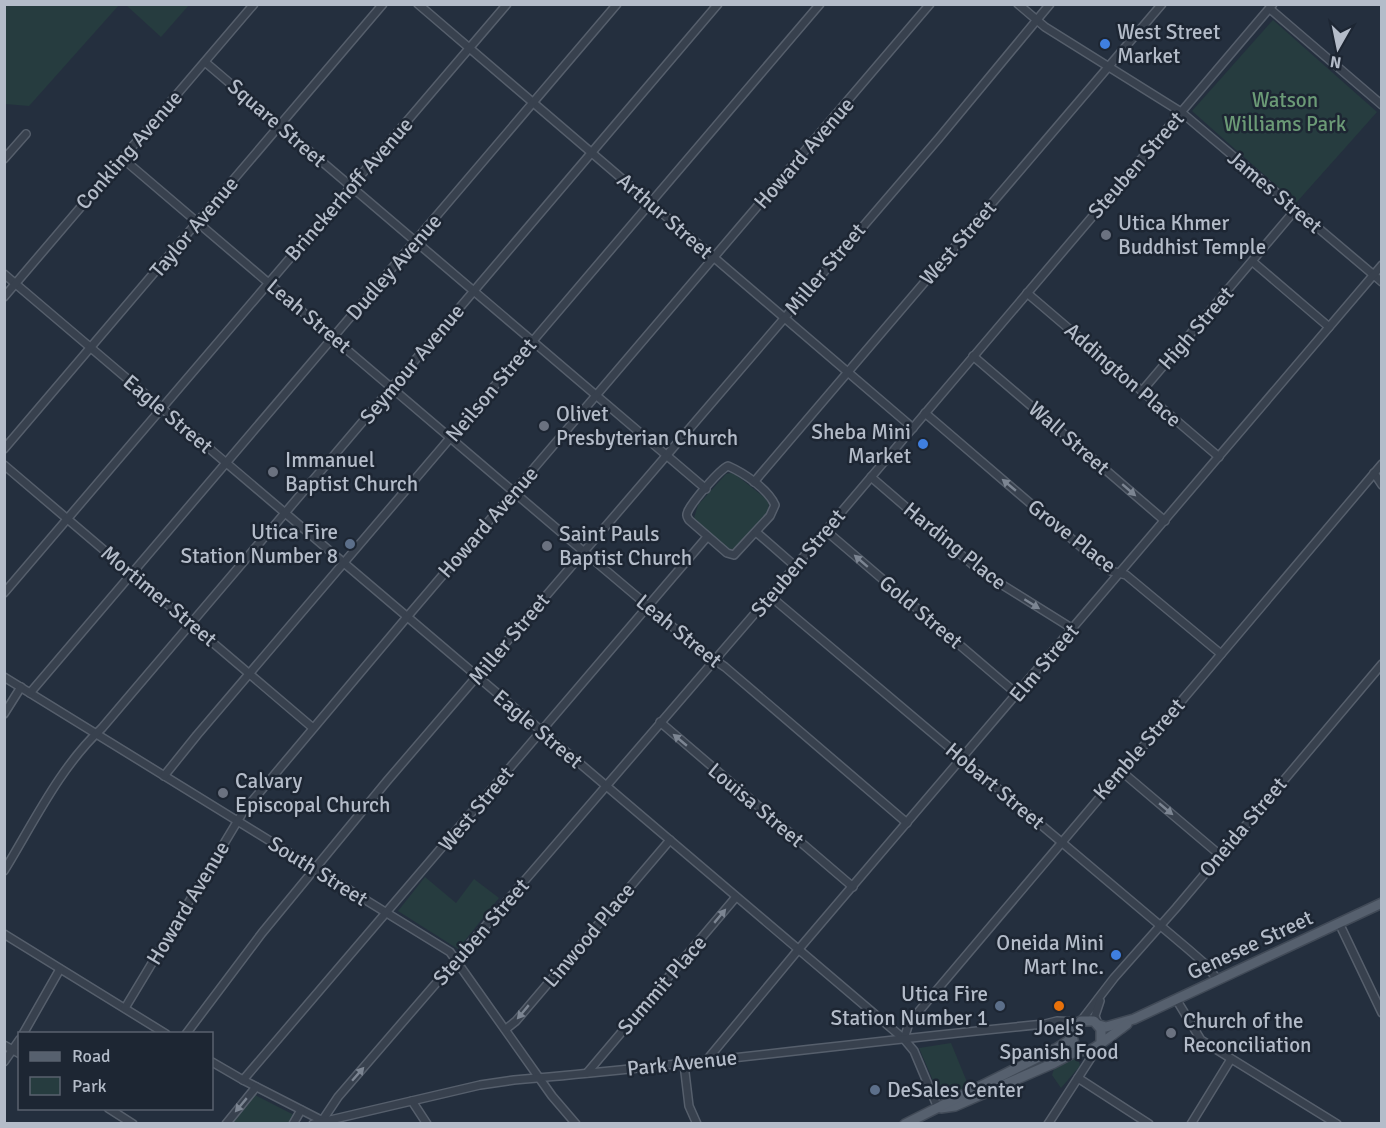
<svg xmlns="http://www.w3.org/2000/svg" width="1386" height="1128" font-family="Signika,sans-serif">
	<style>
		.green { fill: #263c3f }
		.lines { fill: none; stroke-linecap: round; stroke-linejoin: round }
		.minor-casing { stroke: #565f6c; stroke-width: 10 }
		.major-casing { stroke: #414a57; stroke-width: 12 }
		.minor { stroke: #38414e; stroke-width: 7 }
		.major { stroke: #56606e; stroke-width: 9 }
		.oneway { fill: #7c8592 }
		.shop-dot { fill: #3f7fe0; stroke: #1d2633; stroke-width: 2 }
		.worship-dot { fill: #6b7280; stroke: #1d2633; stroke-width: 2 }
		.service-dot { fill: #5c6f8a; stroke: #1d2633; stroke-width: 2 }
		.food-dot { fill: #e8710a; stroke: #1d2633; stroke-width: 2 }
		.labels { text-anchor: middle; stroke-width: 5; stroke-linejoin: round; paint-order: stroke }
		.poi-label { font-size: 21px; fill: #b4bcc9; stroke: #1d2633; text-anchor: start }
		.park-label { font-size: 21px; fill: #6b9a76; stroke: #1d2633 }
		.street-label { font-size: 21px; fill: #b4bcc9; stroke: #1d2633 }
	</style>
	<rect width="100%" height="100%" fill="#242f3e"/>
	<g class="green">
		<path d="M4 5 5 4 119 5 29 106 5 104Z"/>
		<path d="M126 5H189L161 37Z"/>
		<path d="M1273 20 1377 112 1296 203 1192 111Z"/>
		<path d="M731 473 736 475 769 501 768 514 734 549H727L694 518 698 505 726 474Z"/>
		<path d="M425 877 456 903 474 879 499 898 458 949 398 911Z"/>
		<path d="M951 1043 969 1087 943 1098 938 1092 919 1048Z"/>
		<path d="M1073 1057H1078L1080 1066 1061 1088 1052 1075 1054 1069Z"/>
		<path d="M255 1095 294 1115 290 1123 232 1124Z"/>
	</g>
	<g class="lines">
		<defs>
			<g id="minor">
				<path d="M418 4 913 428"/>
				<path d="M1018 4 1045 27 1181 112 1382 282"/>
				<path d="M1270 9 1382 105"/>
				<path d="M205 62 706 489"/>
				<path d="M122 158 583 551 700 650 725 667 907 823"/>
				<path d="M4 159 26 134"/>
				<path d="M1253 262 1329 327"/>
				<path d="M4 274 904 1039 914 1051 938 1108"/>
				<path d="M1027 293 1219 457"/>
				<path d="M4 297 254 4"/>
				<path d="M973 356 1165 521"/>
				<path d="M1142 391 1296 209"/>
				<path d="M925 413 1101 564 1111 571 1126 575 1221 654"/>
				<path d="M4 449 383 4"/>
				<path d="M4 465 313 728"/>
				<path d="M728 466C744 473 768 489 775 505L770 516 734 555 727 553 689 520C687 516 686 516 688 511 693 501 719 470 728 466Z"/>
				<path d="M1374 473 1382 485"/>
				<path d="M871 477 980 571 1073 629"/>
				<path d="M754 482 1162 4"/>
				<path d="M825 530 1017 694"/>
				<path d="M756 532 795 566"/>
				<path d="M4 593 507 4"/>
				<path d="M770 596 1188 949 1204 963 1218 980"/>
				<path d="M4 677 450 952 552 1096 576 1124"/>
				<path d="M30 693 617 4"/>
				<path d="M4 714 21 687"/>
				<path d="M660 722 853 887"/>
				<path d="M1121 771 1220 855"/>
				<path d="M164 776 197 735 820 4"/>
				<path d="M4 871C34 822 60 767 102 728L718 4"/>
				<path d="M1339 923 1382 1013"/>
				<path d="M4 934 166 1034"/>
				<path d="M1176 999 1201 1040 1337 1124"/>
				<path d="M125 1008 243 812 407 617 930 4"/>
				<path d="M1081 1021 1114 978 1176 908 1382 664"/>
				<path d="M1098 1024 1095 1016 1100 1001"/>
				<path d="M1047 1025 1072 1032"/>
				<path d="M506 1029 516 1021 670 840"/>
				<path d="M23 1034 60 969"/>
				<path d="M186 1034 262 933 387 781 939 138 1050 4"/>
				<path d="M904 1039 909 1023 1382 464"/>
				<path d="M4 1045 20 1054"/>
				<path d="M706 1061 798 950 1382 265"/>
				<path d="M4 1062 20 1039"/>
				<path d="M212 1062 243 1080 323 1121"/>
				<path d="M684 1064 689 1106 697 1124"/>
				<path d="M587 1073 736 897"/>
				<path d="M1078 1078 1149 1124"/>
				<path d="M243 1080 707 537"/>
				<path d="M412 1101 427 1124"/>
				<path d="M108 1108 133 1124"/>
				<path d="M322 1121 338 1097 770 596 1273 4"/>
				<path d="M226 1124 256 1087"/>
				<path d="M293 1124 301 1110"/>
				<path d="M313 1124 480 1085 514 1080C691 1065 868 1041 1045 1024L1057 1021 1079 1022"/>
				<path d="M1048 1124 1098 1047"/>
				<path d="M1191 1124 1231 1059"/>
			</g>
			<g id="major">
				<path d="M1099 1025 1106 1027 1134 1019 1382 903"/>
				<path d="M1101 1042V1029L1094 1021H1081C1069 1029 1069 1052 1088 1051 1094 1050 1120 1029 1127 1024"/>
				<path d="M941 1108 955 1106 1054 1063 1081 1049"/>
				<path d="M905 1124 1057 1048 1068 1041 1072 1036"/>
			</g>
		</defs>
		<use href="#minor" class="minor-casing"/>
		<use href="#major" class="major-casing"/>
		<use href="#minor" class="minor"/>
		<use href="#major" class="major"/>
	</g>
	<defs><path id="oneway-solid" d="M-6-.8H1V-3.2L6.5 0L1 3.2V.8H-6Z" transform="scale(1.5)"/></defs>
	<g class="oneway">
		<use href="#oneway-solid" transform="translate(1009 485) rotate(-140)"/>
		<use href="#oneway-solid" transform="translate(1129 490) rotate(41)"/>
		<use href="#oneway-solid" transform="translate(861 561) rotate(-139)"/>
		<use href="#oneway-solid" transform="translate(1032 604) rotate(32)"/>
		<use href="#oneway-solid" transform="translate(680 740) rotate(-140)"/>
		<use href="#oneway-solid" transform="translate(1166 809) rotate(40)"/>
		<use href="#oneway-solid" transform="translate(720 916) rotate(-50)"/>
		<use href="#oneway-solid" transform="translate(523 1012) rotate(130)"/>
		<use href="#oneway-solid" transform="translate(358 1074) rotate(-49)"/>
		<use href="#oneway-solid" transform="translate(241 1105) rotate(130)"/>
	</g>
	<g class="shop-dot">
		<circle cx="1105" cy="44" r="6"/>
		<circle cx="923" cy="444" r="6"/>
		<circle cx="1116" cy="955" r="6"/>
	</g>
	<g class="worship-dot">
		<circle cx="1106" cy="235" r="6"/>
		<circle cx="544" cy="426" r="6"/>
		<circle cx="273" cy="472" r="6"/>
		<circle cx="547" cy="546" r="6"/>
		<circle cx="223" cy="793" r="6"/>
		<circle cx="1171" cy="1033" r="6"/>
	</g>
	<g class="service-dot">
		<circle cx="350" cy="544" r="6"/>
		<circle cx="1000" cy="1006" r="6"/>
		<circle cx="875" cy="1090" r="6"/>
	</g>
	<circle class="food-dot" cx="1059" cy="1006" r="6"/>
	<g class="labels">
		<g class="poi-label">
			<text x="1117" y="39">West Street<tspan x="1117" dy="24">Market</tspan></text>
			<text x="1118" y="230">Utica Khmer<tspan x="1118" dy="24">Buddhist Temple</tspan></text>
			<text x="556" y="421">Olivet<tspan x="556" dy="24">Presbyterian Church</tspan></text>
			<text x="911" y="439" text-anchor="end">Sheba Mini<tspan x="911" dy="24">Market</tspan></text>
			<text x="285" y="467">Immanuel<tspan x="285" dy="24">Baptist Church</tspan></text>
			<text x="338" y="539" text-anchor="end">Utica Fire<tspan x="338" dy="24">Station Number 8</tspan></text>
			<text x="559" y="541">Saint Pauls<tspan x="559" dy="24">Baptist Church</tspan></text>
			<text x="235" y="788">Calvary<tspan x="235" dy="24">Episcopal Church</tspan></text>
			<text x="1104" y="950" text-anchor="end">Oneida Mini<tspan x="1104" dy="24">Mart Inc.</tspan></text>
			<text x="988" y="1001" text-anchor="end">Utica Fire<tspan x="988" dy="24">Station Number 1</tspan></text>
			<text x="1183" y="1028">Church of the<tspan x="1183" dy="24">Reconciliation</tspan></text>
			<text x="1059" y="1035" text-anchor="middle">Joel's<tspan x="1059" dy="24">Spanish Food</tspan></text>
			<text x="887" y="1097">DeSales Center</text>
		</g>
		<g class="park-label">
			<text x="1285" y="107">Watson<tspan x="1285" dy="24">Williams Park</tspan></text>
		</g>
		<g class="street-label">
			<text transform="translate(277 123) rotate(41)" y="7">Square Street</text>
			<text transform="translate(129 150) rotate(-49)" y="7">Conkling Avenue</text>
			<text transform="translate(804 153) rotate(-49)" y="7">Howard Avenue</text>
			<text transform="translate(1136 165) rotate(-49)" y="7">Steuben Street</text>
			<text transform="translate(349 189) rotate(-49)" y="7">Brinckerhoff Avenue</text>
			<text transform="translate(1275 192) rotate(40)" y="7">James Street</text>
			<text transform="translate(665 216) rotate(41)" y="7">Arthur Street</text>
			<text transform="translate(194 227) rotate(-50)" y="7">Taylor Avenue</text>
			<text transform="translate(958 243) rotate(-49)" y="7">West Street</text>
			<text transform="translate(394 267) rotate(-49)" y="7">Dudley Avenue</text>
			<text transform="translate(825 269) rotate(-50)" y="7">Miller Street</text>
			<text transform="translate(309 316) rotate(40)" y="7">Leah Street</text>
			<text transform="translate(1196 328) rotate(-49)" y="7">High Street</text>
			<text transform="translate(412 364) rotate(-50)" y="7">Seymour Avenue</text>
			<text transform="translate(1123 375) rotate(41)" y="7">Addington Place</text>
			<text transform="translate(491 390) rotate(-50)" y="7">Neilson Street</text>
			<text transform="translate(168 414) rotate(40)" y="7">Eagle Street</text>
			<text transform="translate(1069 438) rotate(41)" y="7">Wall Street</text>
			<text transform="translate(488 522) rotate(-49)" y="7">Howard Avenue</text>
			<text transform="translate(1072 536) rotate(38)" y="7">Grove Place</text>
			<text transform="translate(955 546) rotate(39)" y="7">Harding Place</text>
			<text transform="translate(798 563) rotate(-50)" y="7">Steuben Street</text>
			<text transform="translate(159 596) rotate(40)" y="7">Mortimer Street</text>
			<text transform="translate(921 612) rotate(40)" y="7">Gold Street</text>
			<text transform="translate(679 631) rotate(39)" y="7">Leah Street</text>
			<text transform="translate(509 639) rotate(-50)" y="7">Miller Street</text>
			<text transform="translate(1044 663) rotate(-50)" y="7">Elm Street</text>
			<text transform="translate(538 729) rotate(40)" y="7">Eagle Street</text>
			<text transform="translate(1139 749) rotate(-49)" y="7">Kemble Street</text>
			<text transform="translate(995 786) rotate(40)" y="7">Hobart Street</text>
			<text transform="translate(756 805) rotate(40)" y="7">Louisa Street</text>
			<text transform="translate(476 809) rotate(-50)" y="7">West Street</text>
			<text transform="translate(1243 827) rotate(-50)" y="7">Oneida Street</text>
			<text transform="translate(318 871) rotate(32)" y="7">South Street</text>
			<text transform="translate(188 903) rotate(-59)" y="7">Howard Avenue</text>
			<text transform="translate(481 932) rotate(-49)" y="7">Steuben Street</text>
			<text transform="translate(589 935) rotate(-50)" y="7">Linwood Place</text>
			<text transform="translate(1250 945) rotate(-25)" y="7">Genesee Street</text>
			<text transform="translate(662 985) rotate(-49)" y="7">Summit Place</text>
			<text transform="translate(682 1063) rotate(-6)" y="7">Park Avenue</text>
		</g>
	</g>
	<rect width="1386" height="1128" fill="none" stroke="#b4bcc9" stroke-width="12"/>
	<rect x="18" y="1032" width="195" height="78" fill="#1d2633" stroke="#59626f" stroke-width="1.5"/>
	<rect x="30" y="1052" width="30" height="9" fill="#56606e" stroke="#59626f" stroke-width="1.5"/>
	<text x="72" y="1062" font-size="18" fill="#b4bcc9">Road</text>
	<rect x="30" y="1077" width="30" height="18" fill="#263c3f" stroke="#59626f" stroke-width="1.5"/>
	<text x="72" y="1092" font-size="18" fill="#b4bcc9">Park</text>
	<g transform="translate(1338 48) rotate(189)" stroke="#1d2633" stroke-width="4.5" paint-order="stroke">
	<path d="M0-4.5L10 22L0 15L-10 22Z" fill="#b4bcc9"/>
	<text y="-9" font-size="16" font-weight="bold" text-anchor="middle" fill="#b4bcc9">N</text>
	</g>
</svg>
